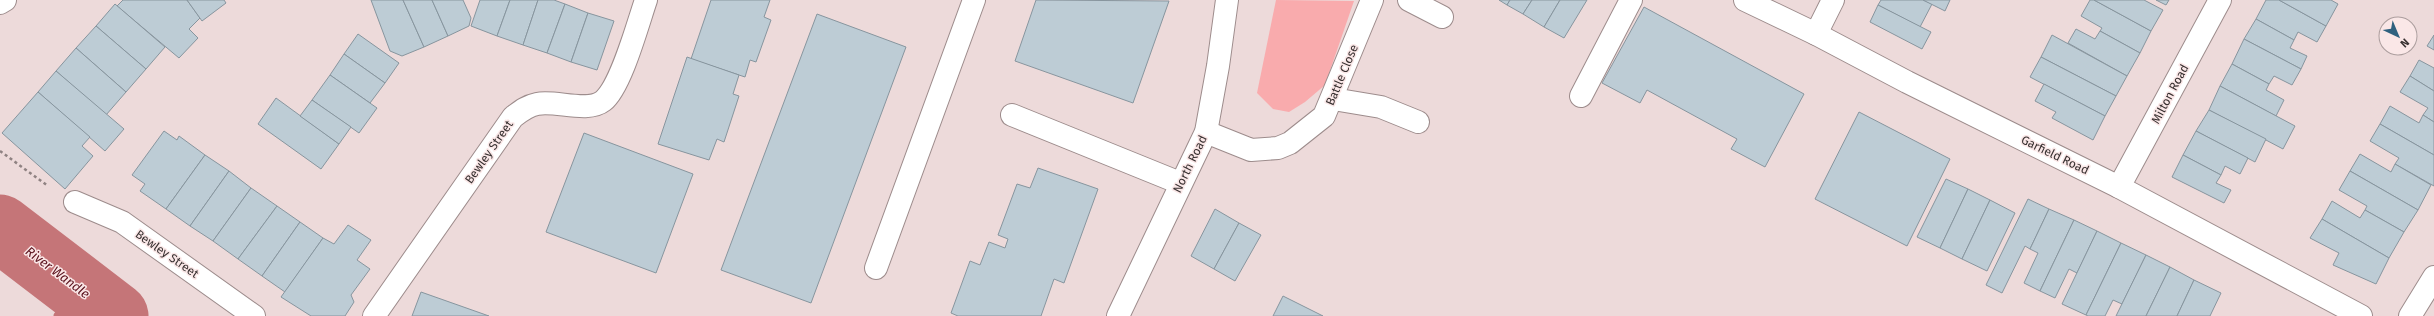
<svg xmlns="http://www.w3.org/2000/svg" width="2434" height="316" font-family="'Fira Sans',sans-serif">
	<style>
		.green { fill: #f9abad }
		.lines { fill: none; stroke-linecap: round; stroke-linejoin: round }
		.stream { stroke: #c57578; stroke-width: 11 }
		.river { stroke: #c57578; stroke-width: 67 }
		.building { fill: #bdccd5; stroke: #87959e }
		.minor-casing { stroke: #9d8c8c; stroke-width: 24 }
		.path { stroke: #8f8282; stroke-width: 2.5; stroke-dasharray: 3 3; stroke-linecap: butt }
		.minor { stroke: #fff; stroke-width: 22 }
		.labels { text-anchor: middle; stroke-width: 3; stroke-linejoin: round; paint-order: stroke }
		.street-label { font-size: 12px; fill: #373030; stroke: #fae7e7 }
		.water-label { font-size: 13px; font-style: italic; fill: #580f1a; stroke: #fae7e7 }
	</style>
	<rect width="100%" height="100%" fill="#eddada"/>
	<path class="green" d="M1276 0 1354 1 1325 85 1305 102 1289 112 1273 109 1257 93Z"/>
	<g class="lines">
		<path class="stream" d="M59 316 94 302"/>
		<path class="river" d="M0 228 115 316"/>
	</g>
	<g class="building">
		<path d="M123 0H187L200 18 189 29 198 38 179 58 117 6Z"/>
		<path d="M187 0H224L226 3 202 21Z"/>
		<path d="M371 0H403L424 47 402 56 390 51Z"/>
		<path d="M403 0H432L448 36 424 47Z"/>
		<path d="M432 0H463L471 18 469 26 448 36Z"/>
		<path d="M480 0H510L497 36 471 26Z"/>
		<path d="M510 0H538L523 45 497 36Z"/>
		<path d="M538 0H554L565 4 547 53 523 45Z"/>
		<path d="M711 0H770L764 17 771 20 756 62 750 60 745 77 691 59Z"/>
		<path d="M1036 0 1169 1 1133 103 1015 61Z"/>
		<path d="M1499 0H1510L1507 5Z"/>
		<path d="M1510 0H1532L1523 14 1507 5Z"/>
		<path d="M1532 0H1560L1544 27 1523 14Z"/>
		<path d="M1560 0H1587L1564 38 1544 27Z"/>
		<path d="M1881 0H1923L1932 4 1920 27 1878 5Z"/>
		<path d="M1923 0H1950L1945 11Z"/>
		<path d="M2090 0H2094L2151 31 2140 53 2100 31 2102 28 2081 16Z"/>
		<path d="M2094 0H2144L2163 10 2151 31Z"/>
		<path d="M2156 0H2169L2166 5Z"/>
		<path d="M2266 0H2279L2326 26 2317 42 2298 32 2294 40 2256 19Z"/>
		<path d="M2279 0H2331L2338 4 2326 26Z"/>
		<path d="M115 4 165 47 146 69 96 26Z"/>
		<path d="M565 4 588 13 571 62 547 53Z"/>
		<path d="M1878 5 1931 32 1922 49 1870 22Z"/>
		<path d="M1644 7 1804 94 1765 167 1731 149 1737 139 1647 90 1640 103 1602 83Z"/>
		<path d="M588 13 614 21 597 70 571 62Z"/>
		<path d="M817 14 906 47 811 303 721 270Z"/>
		<path d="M2256 19 2294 40 2290 48 2307 56 2301 69 2244 39Z"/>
		<path d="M96 26 146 69 126 92 76 48Z"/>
		<path d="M2076 29 2095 39 2100 31 2140 53 2127 76 2068 43Z"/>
		<path d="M358 34 399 63 385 83 344 54Z"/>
		<path d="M2052 35 2127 76 2116 96 2041 57Z"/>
		<path d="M2434 35V50L2427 46Z"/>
		<path d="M2244 39 2301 69 2292 85 2274 76 2269 84 2232 64Z"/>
		<path d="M76 48 126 92 106 115 56 71Z"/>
		<path d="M344 54 385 83 370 103 330 75Z"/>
		<path d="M687 57 739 75 733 94 739 96 724 142 717 139 709 160 658 144Z"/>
		<path d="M2041 57 2116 96 2105 116 2030 77Z"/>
		<path d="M2419 60 2434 68V91L2410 76Z"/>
		<path d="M2232 64 2269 84 2266 90 2284 100 2276 116 2220 86Z"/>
		<path d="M56 71 124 129 105 151 38 92Z"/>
		<path d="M330 75 377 108 359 133 312 100Z"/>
		<path d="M2410 76 2434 91V122L2423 115 2428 108 2400 92Z"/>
		<path d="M2044 84 2105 116 2093 140 2052 118 2056 112 2035 101Z"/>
		<path d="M2220 86 2295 126 2283 149 2209 110Z"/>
		<path d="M38 92 90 137 82 146 93 156 65 189 2 133Z"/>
		<path d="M276 98 339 144 321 169 258 124Z"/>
		<path d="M312 100 351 127 339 144 300 116Z"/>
		<path d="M2390 106 2419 123 2423 115 2434 122V155L2380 124Z"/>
		<path d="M2209 110 2266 139 2255 162 2196 131Z"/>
		<path d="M1859 112 1950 159 1907 246 1815 199Z"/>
		<path d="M2380 124 2434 155V186L2395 164 2399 158 2370 141Z"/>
		<path d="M164 131 177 140 179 136 205 155 166 209 140 191 145 184 132 175Z"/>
		<path d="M2196 131 2248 158 2240 174 2225 166 2221 175 2183 155Z"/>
		<path d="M584 133 693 174 656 273 546 232Z"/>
		<path d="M2360 154 2391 172 2395 164 2431 185 2418 210 2350 171Z"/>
		<path d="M205 155 229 171 190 226 166 209Z"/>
		<path d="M2183 155 2221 175 2216 183 2231 190 2224 203 2172 177Z"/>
		<path d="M1038 168 1098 189 1064 283 1054 279 1041 316H958L951 313 970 261 980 265 989 242 1005 248 1008 239 998 235 1017 184 1030 188Z"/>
		<path d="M229 171 251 188 213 241 190 226Z"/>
		<path d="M2350 171 2418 210 2404 232 2365 210 2367 206 2339 190Z"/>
		<path d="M1946 179 1968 189 1940 248 1917 237Z"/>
		<path d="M251 188 277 206 238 259 213 241Z"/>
		<path d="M1968 189 1990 200 1962 259 1940 248Z"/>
		<path d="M2028 199 2049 209 2030 249 2025 246 2002 293 1986 285Z"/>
		<path d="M1990 200 2015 213 1987 271 1962 259Z"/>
		<path d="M2332 201 2360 218 2365 210 2404 232 2389 258 2322 219Z"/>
		<path d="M277 206 300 222 262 276 238 259Z"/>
		<path d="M1215 209 1239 223 1214 269 1191 256Z"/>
		<path d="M2049 209 2074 220 2040 291 2024 283 2038 253 2030 249Z"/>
		<path d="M2322 219 2389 258 2376 284 2333 265 2339 253 2310 238Z"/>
		<path d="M2074 220 2097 231 2077 273 2069 269 2055 298 2040 291Z"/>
		<path d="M300 222 323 238 285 292 262 276Z"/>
		<path d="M1239 223 1261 235 1235 281 1214 269Z"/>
		<path d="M348 225 371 240 357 260 370 269 351 295 354 302 345 316H311L281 297 323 238 334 244Z"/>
		<path d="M2097 231 2121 243 2086 315 2062 304Z"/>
		<path d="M2121 243 2146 255 2122 304 2113 300 2105 316H2088L2086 315Z"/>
		<path d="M2146 255 2170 267 2146 316H2116Z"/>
		<path d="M2170 267 2194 280 2177 316H2146Z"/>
		<path d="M2194 280 2221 293 2210 316H2177Z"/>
		<path d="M421 292 489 316H412Z"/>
		<path d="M1283 296 1323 316H1273Z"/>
	</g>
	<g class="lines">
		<defs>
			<g id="minor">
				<path d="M1409 0 1442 17"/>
				<path d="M1745 0 1816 34 1907 82 2119 187 2361 316"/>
				<path d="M0 3 5 0"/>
				<path d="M1816 34 1833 0"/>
				<path d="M1581 96 1631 0"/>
				<path d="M1333 99 1381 107 1418 122"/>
				<path d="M1012 115 1180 183"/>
				<path d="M1206 132 1251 150 1278 148 1290 143 1324 116 1372 0"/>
				<path d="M2119 187 2220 0"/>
				<path d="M75 202 122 222 254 316"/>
				<path d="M876 268 974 0"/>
				<path d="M374 316 513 117C521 111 527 106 537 104 555 100 588 113 603 101 621 87 638 23 646 0"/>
				<path d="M1118 316 1206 132 1218 66 1227 0"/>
				<path d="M2410 316 2434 277"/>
			</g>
		</defs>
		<use href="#minor" class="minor-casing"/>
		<path class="path" d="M0 151 48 186"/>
		<use href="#minor" class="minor"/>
	</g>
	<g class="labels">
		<g class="street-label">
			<text transform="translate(1342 75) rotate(-67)" y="4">Battle Close</text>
			<text transform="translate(2170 94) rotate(-62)" y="4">Milton Road</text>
			<text transform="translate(489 152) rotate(-55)" y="4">Bewley Street</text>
			<text transform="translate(2055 155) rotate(26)" y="4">Garfield Road</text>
			<text transform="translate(1190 164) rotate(-64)" y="4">North Road</text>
			<text transform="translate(167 254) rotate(35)" y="4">Bewley Street</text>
		</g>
		<g class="water-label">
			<text transform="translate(58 272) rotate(37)" y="5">River Wandle</text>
		</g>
	</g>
	<g transform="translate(2398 36) rotate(136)"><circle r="19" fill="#fae7e7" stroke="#ac9e9e"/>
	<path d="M0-3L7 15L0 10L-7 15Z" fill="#2f617f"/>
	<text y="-6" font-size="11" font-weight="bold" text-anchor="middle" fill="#373030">N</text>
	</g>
</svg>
